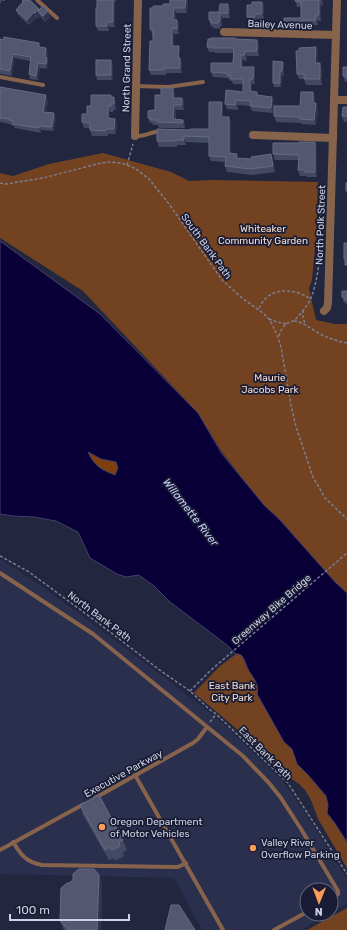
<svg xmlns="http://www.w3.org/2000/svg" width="347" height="930" font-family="Rubik,sans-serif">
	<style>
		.built { fill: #2a2f4e }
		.green { fill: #734321 }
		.forest { fill: #7e400f }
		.water { fill: #090038; stroke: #443f6b; fill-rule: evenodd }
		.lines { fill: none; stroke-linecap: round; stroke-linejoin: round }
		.path { stroke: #7b7f93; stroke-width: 1.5; stroke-dasharray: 3 2; stroke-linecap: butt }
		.service { stroke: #87634c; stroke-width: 4 }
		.minor { stroke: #87634c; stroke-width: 8 }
		.wall { fill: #444963 }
		.shaded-wall { fill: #30354f }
		.building { fill: #535870; stroke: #666b82 }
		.poi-dot { fill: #fe9b58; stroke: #191c34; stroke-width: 1.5 }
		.labels { text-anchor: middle; stroke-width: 3.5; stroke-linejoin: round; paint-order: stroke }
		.street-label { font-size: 10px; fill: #ced2e2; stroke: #191c34 }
		.park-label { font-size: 10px; fill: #f4ddcf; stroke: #191c34 }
		.poi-label { font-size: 10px; fill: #ced2e2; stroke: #191c34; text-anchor: start }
		.water-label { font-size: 11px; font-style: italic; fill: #c5cdfa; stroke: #191c34 }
	</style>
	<rect width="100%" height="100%" fill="#22263f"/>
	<path class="built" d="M0 559 43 587 148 665 218 719 284 782 325 843 347 879V903L331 913V890H307V914H329L301 930H202L174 878 0 874Z"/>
	<g class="green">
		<path d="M103 153 171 172 189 181 212 180 318 182 316 237 312 280 309 288 316 320 335 324H347V593L335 582 280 520 263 505 222 452 198 413 83 291 0 238V173L13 176 49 164Z"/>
		<path d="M236 654H240L243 657 247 668 255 679 258 690 284 742 292 749 297 764 309 776 326 796 328 805 327 813 334 822 347 843V868L318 819 311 800 305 790 299 784 279 770 258 750 255 745 225 719 194 693 219 667Z"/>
		<path d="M347 908V930H307Z"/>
	</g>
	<path class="forest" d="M88 452 101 459 116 462 118 468 115 475C101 469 95 467 88 452Z"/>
	<path class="water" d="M0 241 100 314 198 413 222 454 264 505 280 520 335 582 347 593V842L334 822 327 813 328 805 326 796 309 776 297 764 292 749 284 742 257 694C260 684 252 677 248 669 246 665 245 660 242 656 240 654 240 654 236 654L227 645 170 602 154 586 139 575 126 577 117 574 90 558 78 532 56 521 34 517 13 516 0 514ZM88 452 101 459 116 462 118 468 115 475C102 470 94 466 88 452Z"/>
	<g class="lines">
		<g class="path">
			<path d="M127 165 133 144"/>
			<path d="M0 183 6 184 43 178 97 164 108 162 121 163 127 165 136 169 149 179 169 204 222 280 242 298 263 313 268 318 272 324 278 337 281 347 291 405 296 427 313 477 325 498 347 519"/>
			<path d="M259 308C261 305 263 301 266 298 278 287 298 290 310 299"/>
			<path d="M303 310V317L305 324"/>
			<path d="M269 319 277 322 287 324"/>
			<path d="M294 321C304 322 311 329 320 334 328 338 337 341 347 343"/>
			<path d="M279 336C280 332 283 326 287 323 289 322 291 322 293 321 298 318 307 306 310 300 323 271 320 226 321 194L323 191"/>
			<path d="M0 556 29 572 97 622 161 671 190 691 209 709 216 714 288 783 347 874"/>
			<path d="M190 691 211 670 347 553"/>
			<path d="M210 722 216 714"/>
		</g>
		<g class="service">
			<path d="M37 0 57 18"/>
			<path d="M0 77 43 85"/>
			<path d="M136 86 168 87 203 82"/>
			<path d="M135 136C145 137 152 131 162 131"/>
			<path d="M0 573 93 634 243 756 269 783 281 798 301 829 338 891V894L331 899"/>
			<path d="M135 775 223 930"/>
			<path d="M95 798 193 743 198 739 207 727"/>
			<path d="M13 842C21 855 26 862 42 865L175 867H178L186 863"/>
			<path d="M0 850 84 804"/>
			<path d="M274 930 307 912"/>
		</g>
		<g class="minor">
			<path d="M224 32 336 35"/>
			<path d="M334 100H347"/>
			<path d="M253 135 333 138"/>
			<path d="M135 136 138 0"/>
			<path d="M324 311 327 308 328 303 337 0"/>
		</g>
	</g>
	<g class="wall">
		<path d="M0 0H5V1H1V3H0Z"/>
		<path d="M97 0H116V2H115V27H109V31H98L96 26Z"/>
		<path d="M170 0H187L188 1 187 13H176V20H177L179 25V34H174V46H179L180 52V58L182 63V73H166V75H151L149 70 153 41V34H152L150 29 153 8 170 4Z"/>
		<path d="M295 0H323V6L321 5V21H318V25H304L305 29 286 28 284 23 301 18V7H297Z"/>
		<path d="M22 1 39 9 50 17 45 22 40 16 37 19 36 18 29 25 18 15 16 10 22 3Z"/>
		<path d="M262 2 264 7V19H257V22H249L247 17 252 5Z"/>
		<path d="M230 9V18H222V26H220V29L213 28 212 26H211L209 20 219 12Z"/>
		<path d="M0 39 41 47 48 53 47 59 48 62 47 69 40 68 38 80 30 79 29 74 31 61 14 58 12 76 0 74Z"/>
		<path d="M235 39 257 40 259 45V56H247V61L243 60V67L255 73V84H252V91L259 95 272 97 274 102 273 113 252 111 250 106 238 105V110L227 109 225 104 243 92V84H233L232 81H230L229 79H228L227 78 213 77 211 72 233 63 234 53H215V52H209L207 47Z"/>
		<path d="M316 47 318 53 317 63 322 69V85H306L304 79H299L297 74 299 51Z"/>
		<path d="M111 60 113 65V80H97L96 75Z"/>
		<path d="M273 61 284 67V76L282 75 281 87H274L273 83Z"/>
		<path d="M347 67V82H345L343 76Z"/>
		<path d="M0 87 48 100 46 112 54 113 56 118 54 131 41 130V133L15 128 14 126 10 125V124L0 122Z"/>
		<path d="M173 88 175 94V98H182L184 103V110H176V119L183 120 185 125V128H159L158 125H153L152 123H150L148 118 155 110 161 95Z"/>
		<path d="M313 92 315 98V103H316L318 109 316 125 302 124 301 123 276 122 274 116 300 106Z"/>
		<path d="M111 95 112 97H114L116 103V110H113V112H110V118L117 124 116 134H108V136H92L90 130V128H84L82 122 91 106Z"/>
		<path d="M347 107V122H344L342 116Z"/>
		<path d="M223 108V117L231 122V153L237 154 238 158 252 159 271 154 273 160 275 172 252 175 227 172 225 166V162L211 161 209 156V143L186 142V145H177V147H159L157 141 188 130 209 129Z"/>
		<path d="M317 147V177H307L306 176H300L298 170 299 160H275L273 154Z"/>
		<path d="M347 291V305L346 303H344L342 297Z"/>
		<path d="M80 805 123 840 127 850 123 852 124 856 115 861 114 858 109 860 83 815Z"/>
		<path d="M99 875 102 885 101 930H64L60 921 69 883Z"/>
	</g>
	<g class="shaded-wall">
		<path d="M113 0H114L115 2V27L113 22Z"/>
		<path d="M186 0H187L188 1 187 13 185 8Z"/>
		<path d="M319 0 321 5V21L319 15Z"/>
		<path d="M321 0H323V6Z"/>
		<path d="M262 2 264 7V19L262 14Z"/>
		<path d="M228 4 230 9V18L228 13Z"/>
		<path d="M174 8 176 13 175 25 173 20Z"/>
		<path d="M39 9 41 14 38 11 40 16 37 19 35 13Z"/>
		<path d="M48 11 50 17 45 22 43 16Z"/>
		<path d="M34 12 36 18 29 25 27 20Z"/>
		<path d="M220 13 222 18V26L220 21Z"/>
		<path d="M255 14 257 19V22L255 17Z"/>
		<path d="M316 15 318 21V25L316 20Z"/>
		<path d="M177 20 179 25V34L177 29Z"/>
		<path d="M107 22 109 27V31L107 26Z"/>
		<path d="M172 28 174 34V51L172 46Z"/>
		<path d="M257 40 259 45V56L257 51Z"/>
		<path d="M179 46 180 52V63L178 57Z"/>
		<path d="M316 47 318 53 317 69 315 63Z"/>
		<path d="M46 48 48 53 47 59 48 62 47 69 46 64 45 57Z"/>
		<path d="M245 51 247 56V61L245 55Z"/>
		<path d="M13 54 14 58 12 76 10 71Z"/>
		<path d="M241 55 243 60V72L241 67Z"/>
		<path d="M180 58 182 63V73L180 68Z"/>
		<path d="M111 60 113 65V80L111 75Z"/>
		<path d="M283 62 284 67V76L282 71Z"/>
		<path d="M38 63 40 68 38 80 36 76Z"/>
		<path d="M320 63 322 69V85L320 79Z"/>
		<path d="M254 67 255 73V84L253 79Z"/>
		<path d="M280 71 282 75 281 87 280 83Z"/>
		<path d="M250 79 252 84V96L250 91Z"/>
		<path d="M173 88 175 94V103L173 98Z"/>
		<path d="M313 92 315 98V109L313 103Z"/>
		<path d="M46 95 48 100 45 116 43 112Z"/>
		<path d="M114 97 116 103V110L114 104Z"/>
		<path d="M272 97 274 102 273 113 271 108Z"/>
		<path d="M182 98 184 103V110L182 105Z"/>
		<path d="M236 100 238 105V110L236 105Z"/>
		<path d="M222 102 223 108V122L221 117Z"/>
		<path d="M316 103 318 109 316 125 314 120Z"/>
		<path d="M174 105 176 110 175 123 173 119Z"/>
		<path d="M108 106 110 112V124L108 118Z"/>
		<path d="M54 113 56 118 54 131 52 127Z"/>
		<path d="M229 117 231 122V158L229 153Z"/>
		<path d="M115 119 117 124 116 134 114 129Z"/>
		<path d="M183 120 185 125V128L183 123Z"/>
		<path d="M40 126 41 130V133L39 128Z"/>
		<path d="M184 136 186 142V145L184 140Z"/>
		<path d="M315 142 317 147V177L315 172Z"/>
		<path d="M271 154 273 160 275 172 273 166Z"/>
		<path d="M99 875 102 885 101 930H97Z"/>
	</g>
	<g class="building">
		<path d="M23 0H30L39 9 35 13 34 12 27 20 16 10 23 2 22 1Z"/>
		<path d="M97 0H113V22H107V26H96V8H97Z"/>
		<path d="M170 0H186L185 8H174L173 20H177V29L172 28V46H179L178 57 180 58V68H164V70H149L150 41H153V29H150V8H153V6H163V4H170Z"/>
		<path d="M295 0H319V15H316V20H302L303 23H284V18H301V2L295 1Z"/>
		<path d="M252 2H262V14H255V17H247V5H252Z"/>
		<path d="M220 4H228V13H220V21H218V23H211V20H209V12H219Z"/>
		<path d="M43 6 48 11 43 16 38 11Z"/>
		<path d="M4 37 39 43V47L46 48 45 57 47 58 46 64 38 63 36 76 29 74 31 57 13 54 10 71 0 69V39L3 40Z"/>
		<path d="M211 38H235V39L257 40V51H245V55H241V67H254L253 79H250V91L257 92V95L272 97 271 108 250 106 251 101 236 100V105L225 104 226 90 243 92V79H231V76H228V74H226V73L211 72V63H233L234 48H213V47H207L208 39H211Z"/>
		<path d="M316 47 315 63H320V79H304V74H297L296 51H299V48Z"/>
		<rect x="96" y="60" width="15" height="15"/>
		<path d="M273 61 283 62 282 71H280V83H273Z"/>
		<path d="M343 67H347V78H346V76H343Z"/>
		<path d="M0 87 46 95 43 112 54 113 52 127 40 126 39 128 13 124V121L9 120V119L0 118Z"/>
		<path d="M161 88H173V98H182V105H174L173 119 183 120V123L157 122V120H151V118H148V111L155 110V95H161Z"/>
		<path d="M301 92H313V103H316L314 120 300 119V117L274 116V106H300Z"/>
		<path d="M91 95H111V97H114V104H111V106H108V118L115 119 114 129H106V131L90 130V123L82 122V114H87V106H91Z"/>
		<path d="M209 102H222L221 117H229V153L237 154 236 158 252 159 251 157 271 154 273 166 250 169 225 166 226 157 209 156V137L184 136V140H175V141H157V129L188 130 191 129H209Z"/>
		<path d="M343 107H347V116H342Z"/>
		<path d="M299 142H315V172H305V170H298L299 155 273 154V143H299Z"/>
		<rect x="346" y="183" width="1" height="8"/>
		<path d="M344 243H347V265H345V259H344Z"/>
		<path d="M342 291H347V300H345V297H342Z"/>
		<path d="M99 795 123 840 119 842 120 846 112 850 110 847 105 850 80 805Z"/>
		<path d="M79 869H94L99 875 97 930H69L60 921 61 888 67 883H69L73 880V874Z"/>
		<path d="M171 905H179L195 930H165Z"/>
	</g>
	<g class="poi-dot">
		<circle cx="102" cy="827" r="4"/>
		<circle cx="253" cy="848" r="4"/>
	</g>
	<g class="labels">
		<g class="street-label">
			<text transform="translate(280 24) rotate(2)" y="4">Bailey Avenue</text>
			<text transform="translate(126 68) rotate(-89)" y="4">North Grand Street</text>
			<text transform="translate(320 225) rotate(-88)" y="4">North Polk Street</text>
			<text transform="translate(207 246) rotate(54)" y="4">South Bank Path</text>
			<text transform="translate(271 609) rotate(-41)" y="4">Greenway Bike Bridge</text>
			<text transform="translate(100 616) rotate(37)" y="4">North Bank Path</text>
			<text transform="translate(266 753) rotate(45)" y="4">East Bank Path</text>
			<text transform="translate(123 773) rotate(-29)" y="4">Executive Parkway</text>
		</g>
		<g class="park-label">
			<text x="263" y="232">Whiteaker<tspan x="263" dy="12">Community Garden</tspan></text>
			<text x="270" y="381">Maurie<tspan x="270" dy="12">Jacobs Park</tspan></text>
			<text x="232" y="689">East Bank<tspan x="232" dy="12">City Park</tspan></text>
		</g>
		<g class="poi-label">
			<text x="110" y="825">Oregon Department<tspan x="110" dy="12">of Motor Vehicles</tspan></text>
			<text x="261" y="846">Valley River<tspan x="261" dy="12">Overflow Parking</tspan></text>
		</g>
		<g class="water-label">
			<text transform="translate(191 512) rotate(52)" y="4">Willamette River</text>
		</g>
	</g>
	<g transform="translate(319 902) rotate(181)"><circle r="19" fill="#191c34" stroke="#61657a"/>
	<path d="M0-3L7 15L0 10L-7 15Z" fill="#fe9b58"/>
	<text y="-6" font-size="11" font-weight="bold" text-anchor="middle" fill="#ced2e2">N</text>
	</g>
	<path d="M10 914v6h119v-6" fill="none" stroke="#ced2e2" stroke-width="2"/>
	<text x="16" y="914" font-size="12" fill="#ced2e2" stroke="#191c34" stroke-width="3" paint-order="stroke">100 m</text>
</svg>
